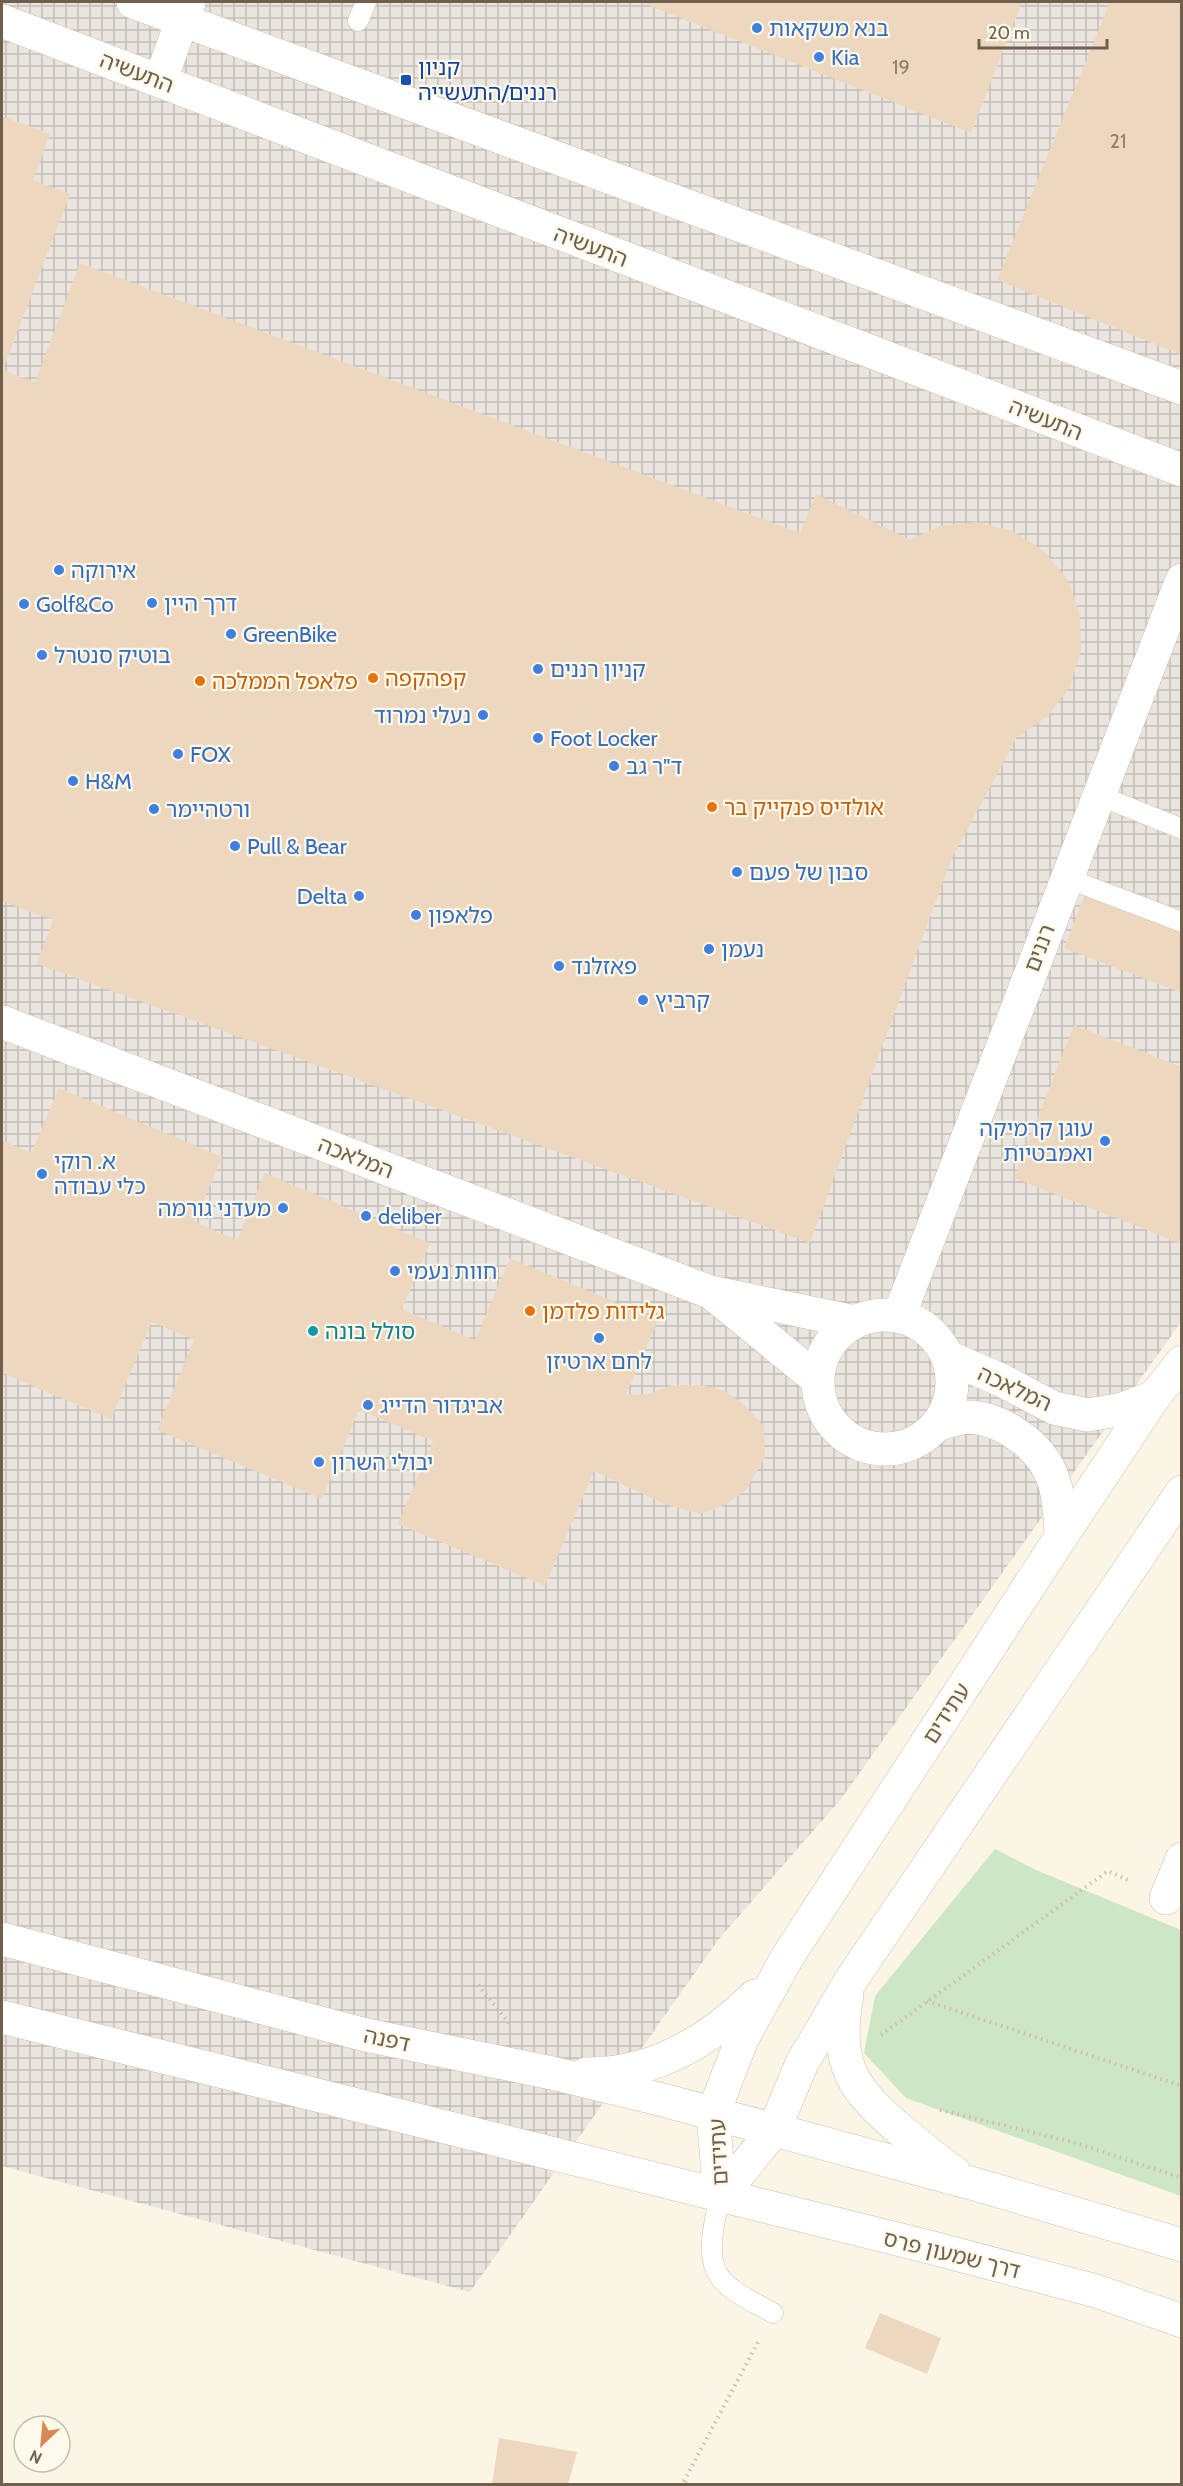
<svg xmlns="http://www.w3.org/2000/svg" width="1183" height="2486" font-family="Cabin,'Noto Sans Hebrew',sans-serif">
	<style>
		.industrial { fill: url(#industrial-grid) }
		.grass { fill: #cde6c5 }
		.building { fill: #edd8bf }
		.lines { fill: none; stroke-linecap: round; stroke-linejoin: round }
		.lane-casing { stroke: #cabeac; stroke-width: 21 }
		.street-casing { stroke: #cabeac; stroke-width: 34 }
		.secondary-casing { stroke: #cdbfab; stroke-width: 34 }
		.path { stroke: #d1bca3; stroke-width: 4; stroke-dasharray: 1.5 4.5; stroke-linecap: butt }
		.lane { stroke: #fff; stroke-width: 20 }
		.street { stroke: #fff; stroke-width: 33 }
		.secondary { stroke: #fff; stroke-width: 33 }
		.shop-dot { fill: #3f7fe0; stroke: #fdf9eb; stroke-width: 2 }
		.transit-dot { fill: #1a4fb4; stroke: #fdf9eb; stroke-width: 2 }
		.food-dot { fill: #e8710a; stroke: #fdf9eb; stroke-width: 2 }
		.culture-dot { fill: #0f9aa8; stroke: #fdf9eb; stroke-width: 2 }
		.labels { text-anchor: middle; stroke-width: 4.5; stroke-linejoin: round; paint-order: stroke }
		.number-label { font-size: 20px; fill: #8f7d6a }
		.shop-label { font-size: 22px; fill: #366cbe; stroke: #fdf9eb; text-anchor: start }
		.transit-label { font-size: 22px; fill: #164399; stroke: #fdf9eb; text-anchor: start }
		.street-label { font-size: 22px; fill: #705f4d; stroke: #fdf9eb }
		.food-label { font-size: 22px; fill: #c56008; stroke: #fdf9eb; text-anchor: start }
		.culture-label { font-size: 22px; fill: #0d838f; stroke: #fdf9eb; text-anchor: start }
	</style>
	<defs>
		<pattern id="industrial-grid" width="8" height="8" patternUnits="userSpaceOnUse" patternTransform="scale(1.5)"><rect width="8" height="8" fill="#eae6df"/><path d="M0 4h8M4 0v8" fill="none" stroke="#c2beb7"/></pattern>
	</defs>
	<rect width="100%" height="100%" fill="#faf5e5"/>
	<path class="industrial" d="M2 2H1181V1322L841 1799 718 1940 470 2292 2 2166Z"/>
	<path class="grass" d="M995 1849 1036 1870 1181 1930V2196L906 2098 864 2053 875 1996Z"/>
	<g class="building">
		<path d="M640 2H1022L971 133Z"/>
		<path d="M1110 2H1182V355L997 280Z"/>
		<path d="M2 116 50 134 33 180 70 194 3 370 35 382 80 263 800 533 816 494 910 540 940 526 977 522 1013 531 1044 551 1068 580 1080 615 1081 651 1070 687 1048 716 1017 737 951 860 810 1243 37 964 53 920 2 901Z"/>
		<path d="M1086 892 1182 929V993L1064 948Z"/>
		<path d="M1074 1025 1182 1067V1244L1014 1178Z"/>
		<path d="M59 1088 222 1157 195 1222 237 1240 265 1173 430 1243 402 1309 475 1340 510 1258 658 1320 626 1395 649 1394 672 1385H701L725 1391 742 1403 764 1426 765 1458 746 1490 723 1506 700 1514 664 1504 594 1471 545 1586 398 1524 433 1441 359 1410 322 1499 157 1430 194 1340 152 1322 111 1419 2 1373V1140L31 1153Z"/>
		<path d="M880 2313 941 2338 927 2374 865 2348Z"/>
		<path d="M499 2438 577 2452 568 2484H492Z"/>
	</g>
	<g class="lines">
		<defs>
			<g id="lane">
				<path d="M358 21 366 2"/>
				<path d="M1098 795 1182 829"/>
				<path d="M1066 878 1182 922"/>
				<path d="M720 2197C715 2218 705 2256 719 2276 731 2293 756 2303 773 2313"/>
			</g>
			<g id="street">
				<path d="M160 81 189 2"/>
				<path d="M2 1022 710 1292 855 1322"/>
				<path d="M714 1295 817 1379"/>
				<circle cx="885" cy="1382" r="67"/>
				<path d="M899 1316 1182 580"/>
				<path d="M948 1357 1001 1380 1054 1408 1088 1415 1123 1409 1154 1397"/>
				<path d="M938 1424C947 1422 960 1417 970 1417 985 1418 1001 1424 1013 1432 1056 1459 1059 1490 1061 1537"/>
				<path d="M1166 1898 1182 1859"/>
			</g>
			<g id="secondary">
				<path d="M133 2 1182 388"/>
				<path d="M2 21 1182 470"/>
				<path d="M2 1939 366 2035 552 2073 663 2100 971 2183 1182 2245"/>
				<path d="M847 1996C834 2063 852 2090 903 2132 920 2146 936 2160 954 2172"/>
				<path d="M2 2017 929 2247 1096 2291 1182 2321"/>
				<path d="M586 2074C652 2075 709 2041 755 1996"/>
				<path d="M720 2197 713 2114 742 2039 788 1956 1061 1537 1154 1397 1182 1362"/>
				<path d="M720 2197 774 2130 802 2063 851 1980 1182 1492"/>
			</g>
		</defs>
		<use href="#lane" class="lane-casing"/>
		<use href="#street" class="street-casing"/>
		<use href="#secondary" class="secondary-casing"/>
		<g class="path">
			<path d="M478 1985 510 2024"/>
			<path d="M927 2001 1182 2086"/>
			<path d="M881 2035 1108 1871 1130 1881"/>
			<path d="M940 2110 1076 2143 1182 2178"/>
			<path d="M687 2484 683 2483 758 2342"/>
		</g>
		<use href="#lane" class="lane"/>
		<use href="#street" class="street"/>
		<use href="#secondary" class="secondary"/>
	</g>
	<g class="shop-dot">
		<circle cx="757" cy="28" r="6"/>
		<circle cx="819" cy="57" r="6"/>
		<circle cx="59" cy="570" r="6"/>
		<circle cx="152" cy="603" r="6"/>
		<circle cx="24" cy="604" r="6"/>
		<circle cx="231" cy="634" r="6"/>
		<circle cx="42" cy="655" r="6"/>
		<circle cx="538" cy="669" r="6"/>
		<circle cx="483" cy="715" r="6"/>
		<circle cx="538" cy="738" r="6"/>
		<circle cx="178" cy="754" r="6"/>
		<circle cx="614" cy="766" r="6"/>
		<circle cx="73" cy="781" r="6"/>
		<circle cx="154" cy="809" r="6"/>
		<circle cx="235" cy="846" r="6"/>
		<circle cx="737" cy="872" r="6"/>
		<circle cx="359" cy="896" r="6"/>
		<circle cx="416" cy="915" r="6"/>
		<circle cx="709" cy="949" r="6"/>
		<circle cx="559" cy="966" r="6"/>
		<circle cx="643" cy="1000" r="6"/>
		<circle cx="1105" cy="1141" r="6"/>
		<circle cx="42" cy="1174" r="6"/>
		<circle cx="283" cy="1208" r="6"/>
		<circle cx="366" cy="1216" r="6"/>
		<circle cx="395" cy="1271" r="6"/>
		<circle cx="599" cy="1338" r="6"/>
		<circle cx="368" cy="1405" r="6"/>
		<circle cx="319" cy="1462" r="6"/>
	</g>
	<rect class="transit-dot" x="400" y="74" width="12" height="12" rx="3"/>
	<g class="food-dot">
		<circle cx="373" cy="678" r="6"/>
		<circle cx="200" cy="681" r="6"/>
		<circle cx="712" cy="807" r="6"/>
		<circle cx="530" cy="1311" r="6"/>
	</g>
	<circle class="culture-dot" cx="313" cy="1331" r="6"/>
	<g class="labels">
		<g class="number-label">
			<text x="901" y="74">19</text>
			<text x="1118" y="148">21</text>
		</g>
		<g class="shop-label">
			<text x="769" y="36">בנא משקאות</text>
			<text x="831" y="65">Kia</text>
			<text x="71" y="578">אירוקה</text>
			<text x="164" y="611">דרך היין</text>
			<text x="36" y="612">Golf&amp;Co</text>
			<text x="243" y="642">GreenBike</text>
			<text x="54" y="663">בוטיק סנטרל</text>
			<text x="550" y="677">קניון רננים</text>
			<text x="471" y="723" text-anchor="end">נעלי נמרוד</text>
			<text x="550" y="746">Foot Locker</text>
			<text x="190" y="762">FOX</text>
			<text x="626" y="774">ד"ר גב</text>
			<text x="85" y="789">H&amp;M</text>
			<text x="166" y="817">ורטהיימר</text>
			<text x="247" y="854">Pull &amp; Bear</text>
			<text x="749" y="880">סבון של פעם</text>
			<text x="347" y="904" text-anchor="end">Delta</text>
			<text x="428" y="923">פלאפון</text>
			<text x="721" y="957">נעמן</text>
			<text x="571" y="974">פאזלנד</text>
			<text x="655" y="1008">קרביץ</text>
			<text x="1093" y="1136" text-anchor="end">עוגן קרמיקה<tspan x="1093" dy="25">ואמבטיות</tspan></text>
			<text x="54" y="1169">א. רוקי<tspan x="54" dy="25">כלי עבודה</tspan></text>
			<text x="271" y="1216" text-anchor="end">מעדני גורמה</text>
			<text x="378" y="1224">deliber</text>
			<text x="407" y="1279">חוות נעמי</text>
			<text x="599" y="1369" text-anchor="middle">לחם ארטיזן</text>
			<text x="380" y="1413">אביגדור הדייג</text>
			<text x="331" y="1470">יבולי השרון</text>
		</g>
		<g class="transit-label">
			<text x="418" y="75">קניון<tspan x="418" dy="25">רננים/התעשייה</tspan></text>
		</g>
		<g class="street-label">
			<text transform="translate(137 72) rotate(21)" y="8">התעשיה</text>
			<text transform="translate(591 246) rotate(21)" y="8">התעשיה</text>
			<text transform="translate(1046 419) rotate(22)" y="8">התעשיה</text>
			<text transform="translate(1039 948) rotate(-69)" y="8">רננים</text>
			<text transform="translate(356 1157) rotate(21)" y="8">המלאכה</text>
			<text transform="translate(1015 1388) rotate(25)" y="8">המלאכה</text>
			<text transform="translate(946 1713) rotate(-57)" y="8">עתידים</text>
			<text transform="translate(387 2039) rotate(12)" y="8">דפנה</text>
			<text transform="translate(718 2152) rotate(-93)" y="8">עתידים</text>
			<text transform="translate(952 2254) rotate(14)" y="8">דרך שמעון פרס</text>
		</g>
		<g class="food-label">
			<text x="385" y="686">קפהקפה</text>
			<text x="212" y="689">פלאפל הממלכה</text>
			<text x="724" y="815">אולדיס פנקייק בר</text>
			<text x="542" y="1319">גלידות פלדמן</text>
		</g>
		<g class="culture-label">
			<text x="325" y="1339">סולל בונה</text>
		</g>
	</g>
	<rect width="1183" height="2486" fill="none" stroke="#705f4d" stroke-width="6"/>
	<g transform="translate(42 2444) rotate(206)"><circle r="28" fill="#fdf9eb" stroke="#c5bbac" stroke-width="1.5"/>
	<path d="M0-4.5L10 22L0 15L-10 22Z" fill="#d88756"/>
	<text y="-9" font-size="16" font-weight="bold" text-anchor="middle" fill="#705f4d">N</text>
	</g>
	<path d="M979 39v9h128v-9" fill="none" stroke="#705f4d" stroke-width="3"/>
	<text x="988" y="39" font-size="18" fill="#705f4d" stroke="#fdf9eb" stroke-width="4.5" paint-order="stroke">20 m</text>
</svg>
